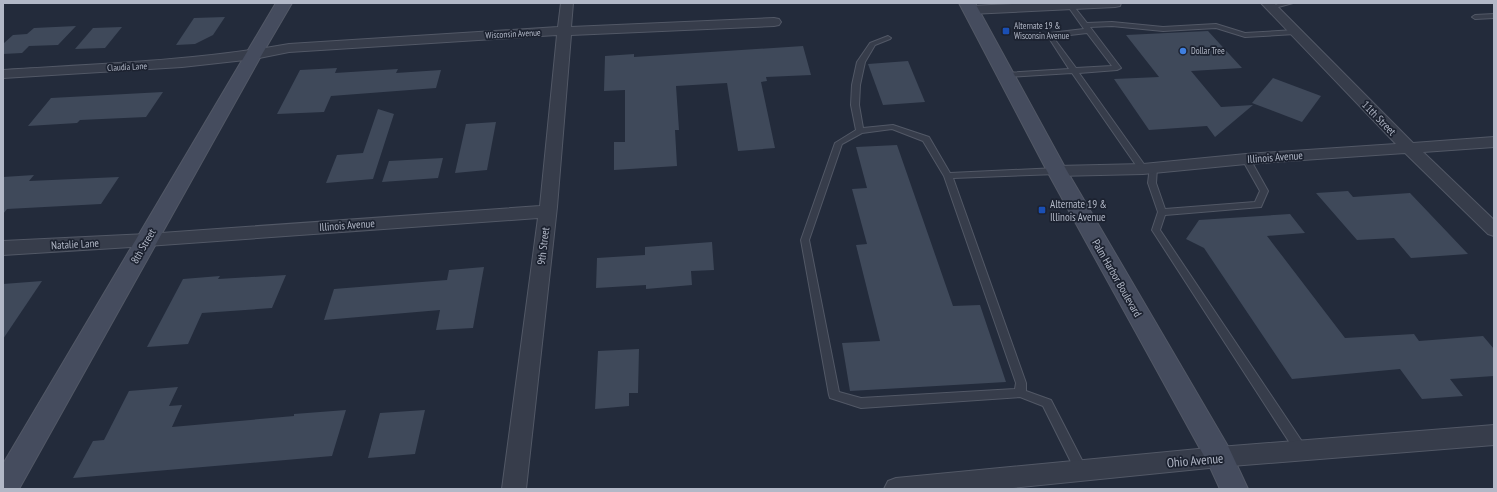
<svg xmlns="http://www.w3.org/2000/svg" width="1497" height="492" font-family="'PT Sans Narrow',sans-serif">
	<style>
		.building { fill: #3f495a }
		.lines { fill: none; stroke-linecap: round; stroke-linejoin: round }
		.lane-casing { stroke: #525866; stroke-width: 2 }
		.street-casing { stroke: #525866; stroke-width: 2 }
		.secondary-casing { stroke: #525866; stroke-width: 2 }
		.lane { fill: #373d4b; fill-rule: evenodd }
		.street { fill: #373d4b; fill-rule: evenodd }
		.secondary { fill: #454c5e; fill-rule: evenodd }
		.transit-dot { fill: #1a4fb4; stroke: #1c2230; stroke-width: 1.5 }
		.shop-dot { fill: #3f7fe0; stroke: #1c2230; stroke-width: 1.5 }
		.labels { text-anchor: middle; stroke-width: 3.5; stroke-linejoin: round; paint-order: stroke }
		.far-poi-label { font-size: 9px; fill: #b2b8c7; stroke: #1c2230; text-anchor: start }
		.far-street-label { font-size: 9px; fill: #b2b8c7; stroke: #1c2230 }
		.street-label { font-size: 11px; fill: #b2b8c7; stroke: #1c2230 }
		.poi-label { font-size: 11px; fill: #b2b8c7; stroke: #1c2230; text-anchor: start }
		.near-street-label { font-size: 13px; fill: #b2b8c7; stroke: #1c2230 }
	</style>
	<rect width="100%" height="100%" fill="#232b3b"/>
	<g class="building">
		<path d="M225 17 213 35 195 44 176 45 194 18Z"/>
		<path d="M76 26 58 45 29 46 22 53 3 54V44L13 35 27 34 34 28Z"/>
		<path d="M122 27 105 48 75 49 93 28Z"/>
		<path d="M1208 31 1242 68 1191 71 1221 107 1253 105 1215 137 1207 126 1149 130 1114 79 1159 77 1126 35Z"/>
		<path d="M803 46 811 75 766 77 767 81 761 82 775 148 738 151 727 83 676 86 679 130H675L677 166 614 170V142H625V90L604 91 605 56 634 54V57Z"/>
		<path d="M908 61 925 102 883 105 868 64Z"/>
		<path d="M337 68 335 73 398 69 396 73 441 70 436 88 331 96 324 112 277 114 300 70Z"/>
		<path d="M1273 78 1321 96 1302 122 1252 103Z"/>
		<path d="M163 92 146 117 80 120 77 123 28 126 51 98Z"/>
		<path d="M378 109 394 114 373 179 326 183 337 155 363 153Z"/>
		<path d="M496 122 487 170 455 173 466 124Z"/>
		<path d="M897 145 953 306 980 305 1006 382 850 391 842 343 880 341 856 245 867 244 852 189 867 188 856 147Z"/>
		<path d="M443 158 438 178 382 182 389 161Z"/>
		<path d="M34 175 29 181 119 177 101 204 7 209 3 214V177Z"/>
		<path d="M1348 191 1353 197 1410 193 1468 254 1411 258 1394 238 1357 240 1316 193Z"/>
		<path d="M1290 214 1305 233 1267 236 1345 338 1414 334 1419 341 1483 336 1494 349V376L1450 379 1463 396 1422 399 1400 369 1292 379 1204 248 1186 239 1199 220Z"/>
		<path d="M712 242 714 270 691 271 692 285 646 289V285L596 288 597 258 645 255V247Z"/>
		<path d="M484 267 473 328 436 330 440 310 324 320 334 289 447 280 449 270Z"/>
		<path d="M286 275 272 308 202 313 188 344 147 347 183 279 220 276 218 279Z"/>
		<path d="M42 281 3 339V284Z"/>
		<path d="M639 349 638 393H629V406L595 409 598 351Z"/>
		<path d="M178 387 169 406 182 405 172 427 294 416V414L346 410 332 456 73 478 93 441 104 440 129 391Z"/>
		<path d="M425 410 415 454 368 458 380 413Z"/>
	</g>
	<g class="lines">
		<defs>
			<g id="lane">
				<path d="M1070 3 1072 4 1087 23 1112 22 1163 27 1216 24 1245 33 1295 30 1298 32 1295 34 1245 37 1216 28 1163 31 1112 26 1090 27 1121 68 1117 70 1079 73 1146 167 1147 169 1143 172 1140 171 1072 73 1006 77 1002 75 1006 73 1069 69 1047 35 1050 33 1084 29 1067 5ZM1087 33 1112 66 1076 68 1053 37Z"/>
				<path d="M1281 3H1293L1271 9 1268 7Z"/>
				<path d="M1494 14V18L1475 19 1472 17 1475 15Z"/>
				<path d="M888 36 891 38 890 39 875 45 865 62 860 85 859 105 863 128 893 125 929 137 950 173 1057 168 1061 171 1057 174 953 178 1026 383V391L1051 400 1085 466 1087 470 1085 474 1081 475 1077 474 1043 406 1020 397 861 408 830 398 829 395 801 240 835 143 856 130 851 105 852 85 857 62 870 43ZM892 129 923 141 944 176 1016 383 1015 389 861 398 839 392 809 240 842 144 862 133Z"/>
				<path d="M1246 156 1249 157 1268 191 1261 207 1165 215 1160 230 1305 446 1307 450 1305 454 1301 455 1297 454 1152 230 1158 212 1148 183 1150 166 1153 165 1157 168 1156 183 1165 209 1255 202 1260 191 1242 159Z"/>
			</g>
			<g id="street">
				<path d="M561 3H573L571 27 774 18 779 19 781 22 779 25 774 26 571 35 557 207 526 489H502L538 218 147 246 3 255V241L147 234 540 206 557 35 289 52 254 59 182 67 3 78V70C99 64 194 61 289 44L558 27Z"/>
				<path d="M1035 3H1121L1120 6 1115 7 970 14 965 13 964 10 965 7 970 6Z"/>
				<path d="M1261 3H1274L1413 143 1494 137V147L1423 152 1494 220V236L1488 234 1405 153 1246 164 1143 174 1057 176 1051 175 1049 171 1051 167 1057 166 1143 164 1246 154 1396 144Z"/>
				<path d="M1494 425V445L1219 467 1002 489H884L888 481 896 478 1219 447Z"/>
			</g>
			<g id="secondary">
				<path d="M276 3H292L261 56 19 489H3V464Z"/>
				<path d="M959 3H975L1067 171 1229 448 1248 489H1220L1209 465 1047 171Z"/>
			</g>
		</defs>
		<use href="#lane" class="lane-casing"/>
		<use href="#street" class="street-casing"/>
		<use href="#secondary" class="secondary-casing"/>
		<use href="#lane" class="lane"/>
		<use href="#street" class="street"/>
		<use href="#secondary" class="secondary"/>
	</g>
	<g class="transit-dot">
		<rect x="1002" y="27" width="8" height="8" rx="2"/>
		<rect x="1038" y="206" width="8" height="8" rx="2"/>
	</g>
	<circle class="shop-dot" cx="1183" cy="51" r="4"/>
	<g class="labels">
		<g class="far-poi-label">
			<text x="1014" y="29">Alternate 19 &amp;<tspan x="1014" dy="10">Wisconsin Avenue</tspan></text>
			<text x="1191" y="54">Dollar Tree</text>
		</g>
		<g class="far-street-label">
			<text transform="translate(513 34) rotate(-3)" y="3">Wisconsin Avenue</text>
			<text transform="translate(127 67) rotate(-3)" y="3">Claudia Lane</text>
		</g>
		<g class="street-label">
			<text transform="translate(1379 118) rotate(46)" y="4">11th Street</text>
			<text transform="translate(1275 157) rotate(-4)" y="4">Illinois Avenue</text>
			<text transform="translate(347 225) rotate(-4)" y="4">Illinois Avenue</text>
			<text transform="translate(75 244) rotate(-3)" y="4">Natalie Lane</text>
			<text transform="translate(143 246) rotate(-60)" y="4">8th Street</text>
			<text transform="translate(543 246) rotate(-83)" y="4">9th Street</text>
			<text transform="translate(1117 278) rotate(60)" y="4">Palm Harbor Boulevard</text>
		</g>
		<g class="poi-label">
			<text x="1050" y="208">Alternate 19 &amp;<tspan x="1050" dy="13">Illinois Avenue</tspan></text>
		</g>
		<g class="near-street-label">
			<text transform="translate(1195 460) rotate(-5)" y="5">Ohio Avenue</text>
		</g>
	</g>
	<rect width="1497" height="492" fill="none" stroke="#b2b8c7" stroke-width="8"/>
</svg>
